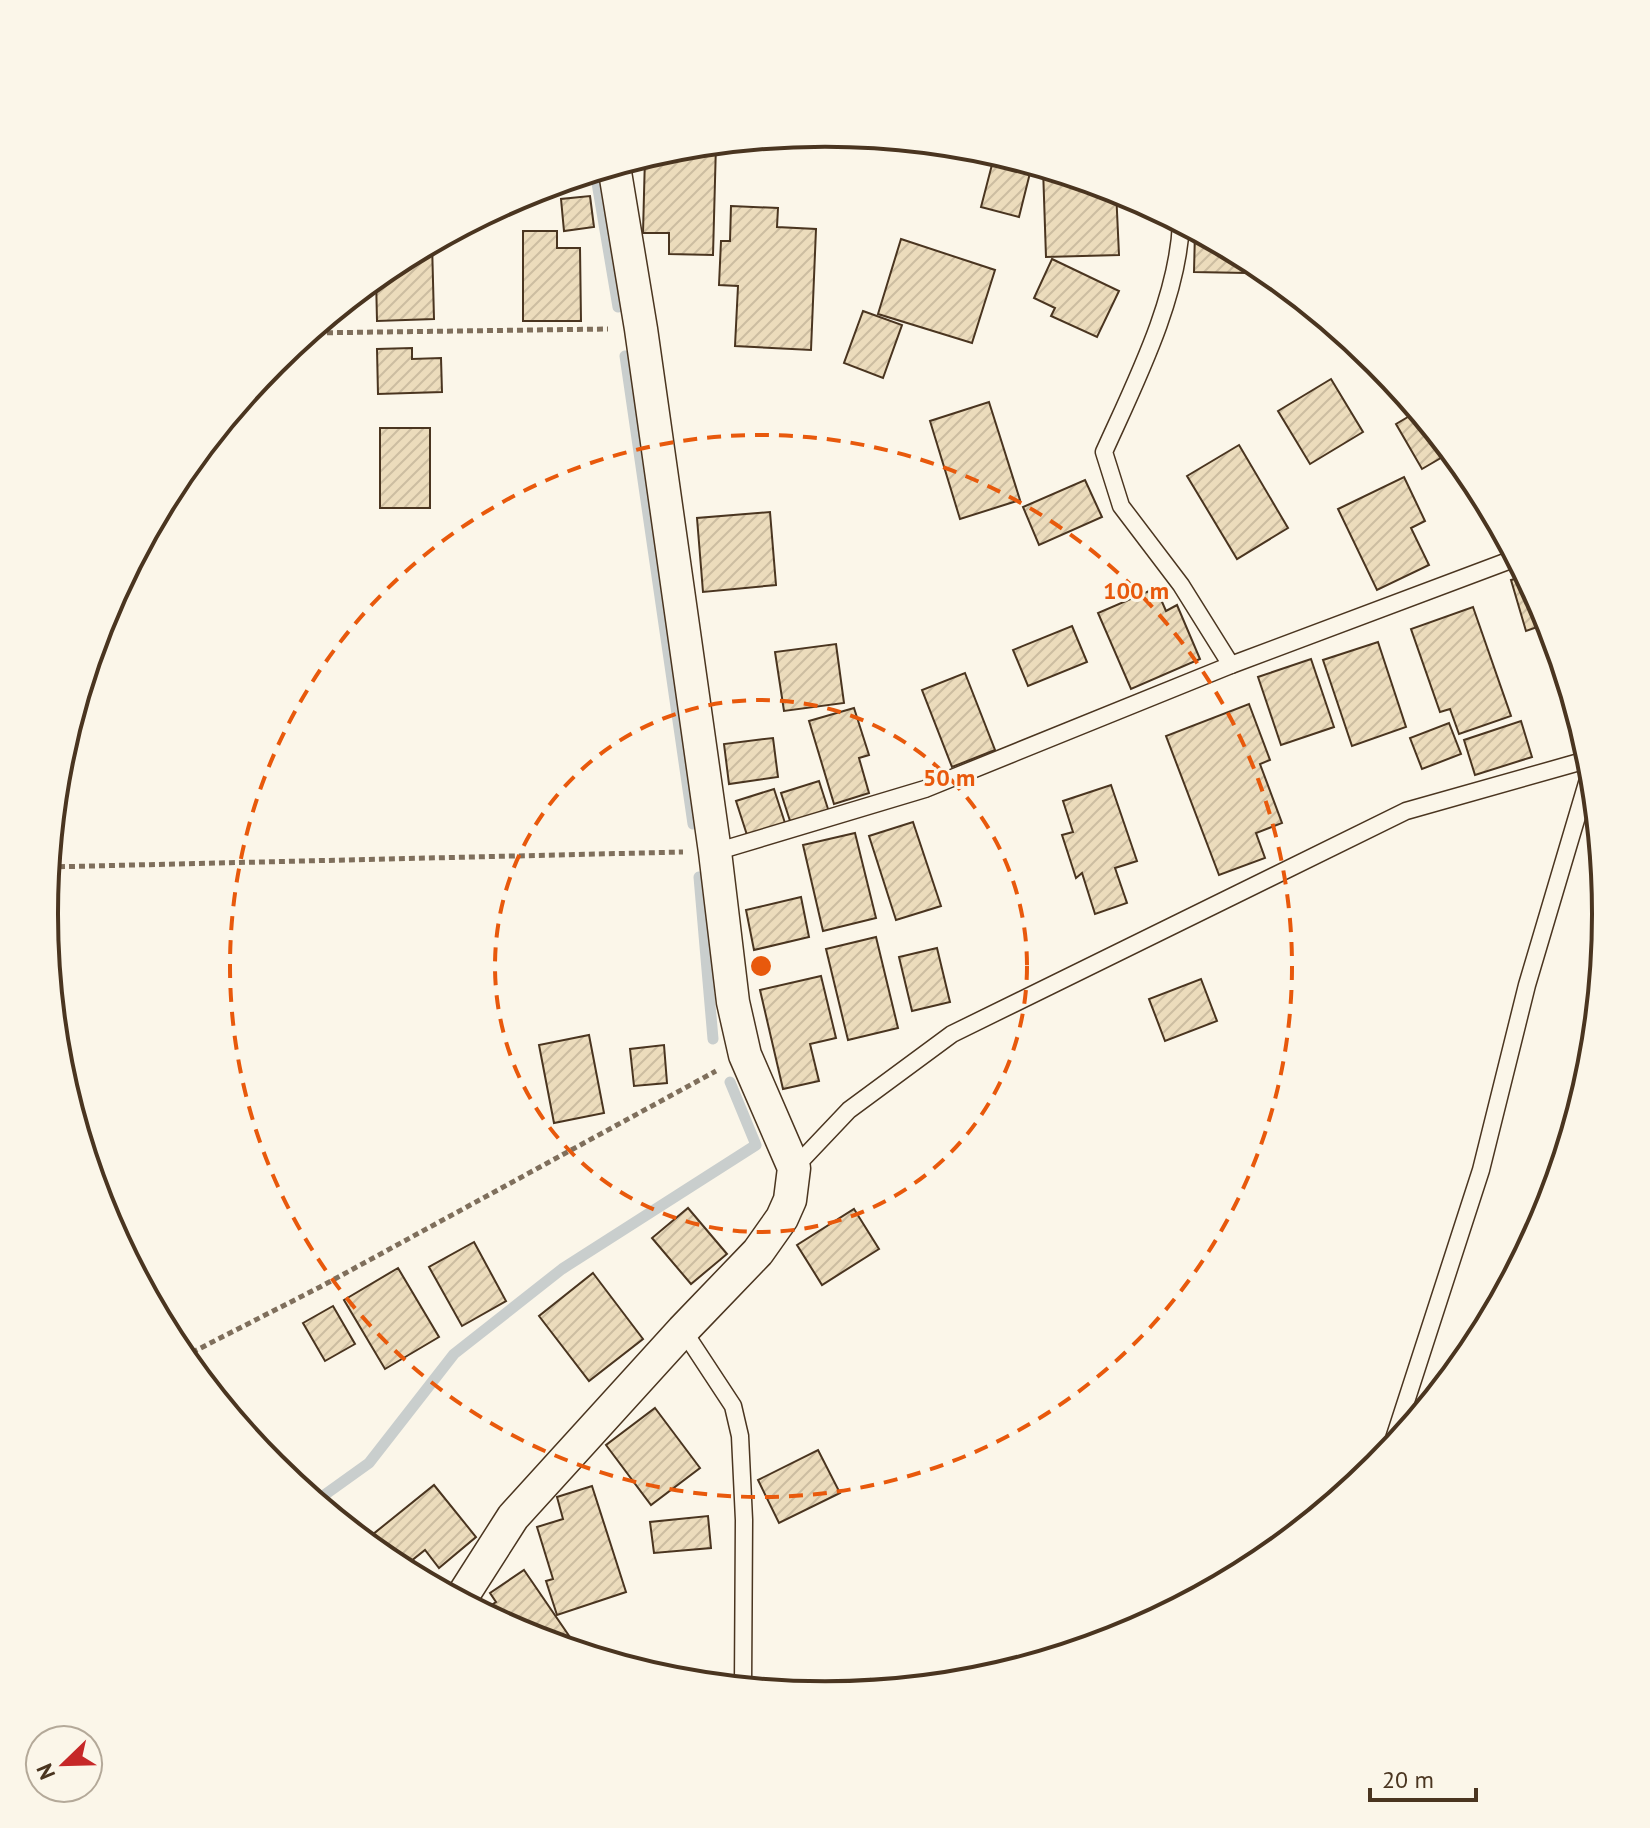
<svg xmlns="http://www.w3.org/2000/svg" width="1650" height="1828" font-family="'PT Sans',sans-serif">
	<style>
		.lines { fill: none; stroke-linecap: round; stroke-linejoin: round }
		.stream { stroke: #c9cecd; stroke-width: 11 }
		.building { fill: url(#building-hatch); stroke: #4a3520; stroke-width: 2 }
		.lane-casing { stroke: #4a3520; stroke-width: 19 }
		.street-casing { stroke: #4a3520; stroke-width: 35 }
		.path { stroke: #7f6f5c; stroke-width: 5; stroke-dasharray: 6 4; stroke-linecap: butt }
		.lane { stroke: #fbf6e9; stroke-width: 16 }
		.street { stroke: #fbf6e9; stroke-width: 32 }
		.ring { fill: none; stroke: #e8590c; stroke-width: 4; stroke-dasharray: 14 10 }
		.rim { fill: none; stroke: #4a3520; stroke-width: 4 }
		.centre { fill: #e8590c; stroke: #fbf6e9; stroke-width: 4 }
		.ring-label { font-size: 24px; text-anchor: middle; font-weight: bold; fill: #e8590c; stroke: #fbf6e9; stroke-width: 6; stroke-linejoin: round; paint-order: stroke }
	</style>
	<defs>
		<pattern id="building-hatch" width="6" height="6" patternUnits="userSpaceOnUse" patternTransform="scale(2)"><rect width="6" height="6" fill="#ecdcbc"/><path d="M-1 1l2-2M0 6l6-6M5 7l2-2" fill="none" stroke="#ccbda1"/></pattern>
	</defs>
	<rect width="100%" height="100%" fill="#fbf6e9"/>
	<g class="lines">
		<g class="stream">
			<path d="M595 171 618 307"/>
			<path d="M625 356 693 824"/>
			<path d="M699 877 713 1039"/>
			<path d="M316 1501 369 1463 454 1354 562 1269 756 1145 730 1082"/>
		</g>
	</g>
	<g class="building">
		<path d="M716 144 713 255 669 254V233H643L645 156 673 148Z"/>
		<path d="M995 153 1032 165 1019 217 981 207Z"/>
		<path d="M1043 168 1116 190 1119 255 1046 257Z"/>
		<path d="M590 196 594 227 564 231 561 199Z"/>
		<path d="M731 206 778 208 777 227 816 229 811 350 735 346 738 286 719 285 721 241H730Z"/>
		<path d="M523 231H557V248H580L581 321H523Z"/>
		<path d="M1195 231 1247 258 1246 273 1194 272Z"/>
		<path d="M901 239 995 270 972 343 878 314Z"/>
		<path d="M432 243 434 319 377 321 376 277 391 264Z"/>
		<path d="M1052 259 1119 291 1097 337 1051 316 1055 308 1034 298Z"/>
		<path d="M863 311 902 325 883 378 844 363Z"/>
		<path d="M412 348V359L441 358 442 392 378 394 377 349Z"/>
		<path d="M1331 379 1363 432 1310 464 1278 411Z"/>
		<path d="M989 402 1020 500 960 519 930 421Z"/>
		<path d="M1418 411 1451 452 1422 469 1396 424Z"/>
		<rect x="380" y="428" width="50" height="80"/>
		<path d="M1239 445 1288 528 1237 559 1187 476Z"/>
		<path d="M1404 477 1425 521 1411 528 1429 565 1377 590 1338 509Z"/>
		<path d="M1085 480 1102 517 1039 545 1023 507Z"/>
		<path d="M770 512 776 585 703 592 697 518Z"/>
		<path d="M1526 576 1549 623 1526 631 1511 580Z"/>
		<path d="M1156 588 1166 611 1177 605 1200 659 1131 689 1098 613Z"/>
		<path d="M1473 607 1511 716 1459 734 1450 709 1440 712 1411 629Z"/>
		<path d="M1072 626 1087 662 1028 686 1013 650Z"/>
		<path d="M1378 642 1406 727 1352 746 1323 660Z"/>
		<path d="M836 644 844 703 784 711 775 652Z"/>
		<path d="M1311 659 1334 727 1281 745 1258 677Z"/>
		<path d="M965 673 995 750 952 767 922 690Z"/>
		<path d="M1249 704 1270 760 1260 764 1282 823 1256 833 1265 858 1219 875 1166 736Z"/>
		<path d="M854 708 869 755 859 758 869 793 834 804 809 721Z"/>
		<path d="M1521 721 1532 757 1475 775 1464 740Z"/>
		<path d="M1449 723 1461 754 1422 769 1410 738Z"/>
		<path d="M773 738 778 777 729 784 724 744Z"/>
		<path d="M819 781 829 812 791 824 781 793Z"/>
		<path d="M1111 785 1137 861 1115 868 1127 903 1095 914 1082 873 1076 878 1062 835 1073 832 1063 801Z"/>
		<path d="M774 789 785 823 747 835 736 801Z"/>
		<path d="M913 822 941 906 896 920 869 836Z"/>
		<path d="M855 833 876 918 823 931 803 845Z"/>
		<path d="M801 897 809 937 754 950 746 910Z"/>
		<path d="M876 937 898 1028 848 1040 826 949Z"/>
		<path d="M937 948 950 1002 912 1011 899 957Z"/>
		<path d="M821 976 836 1038 810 1044 819 1081 783 1089 760 990Z"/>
		<path d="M1201 979 1217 1021 1165 1041 1149 999Z"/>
		<path d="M589 1035 604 1113 554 1123 539 1045Z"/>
		<path d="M664 1045 667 1083 634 1086 630 1049Z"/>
		<path d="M688 1208 727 1254 691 1284 652 1238Z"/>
		<path d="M854 1209 879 1249 822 1285 797 1245Z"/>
		<path d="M474 1242 506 1301 462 1326 429 1267Z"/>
		<path d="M398 1268 439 1337 385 1369 344 1300Z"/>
		<path d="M593 1273 643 1339 589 1381 539 1316Z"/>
		<path d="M333 1306 355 1344 325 1361 303 1323Z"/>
		<path d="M655 1408 700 1468 651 1505 606 1445Z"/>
		<path d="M818 1450 840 1493 779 1523 758 1480Z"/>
		<path d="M434 1485 476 1537 439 1568 425 1550 401 1569 372 1535Z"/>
		<path d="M592 1486 626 1592 557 1615 546 1581 553 1579 537 1527 563 1519 557 1497Z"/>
		<path d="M708 1516 711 1548 654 1553 650 1522Z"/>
		<path d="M524 1570 576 1646 571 1649 526 1635 481 1612 496 1602 490 1593Z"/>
		<path d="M870 1679 876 1690 841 1693Z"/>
	</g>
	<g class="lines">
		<defs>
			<g id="lane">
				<path d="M1181 223C1178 299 1135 383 1104 452L1121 506 1181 585 1231 665"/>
				<path d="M715 852 925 789 1231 665 1516 558"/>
				<path d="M794 1168 849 1110 952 1034 1406 811 1590 759"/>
				<path d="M683 1330 733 1406 740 1436 744 1520 743 1687"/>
				<path d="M1390 1451 1481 1170 1527 985 1592 766"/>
			</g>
			<path id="street" d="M460 1600 513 1517 683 1330 758 1252 782 1218 790 1200 794 1168 745 1055 733 1002 715 852 641 329 614 166"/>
		</defs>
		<use href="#lane" class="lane-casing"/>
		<use href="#street" class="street-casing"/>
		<g class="path">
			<path d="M307 333 608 329"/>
			<path d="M49 867 683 852"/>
			<path d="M183 1357 320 1287 716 1071"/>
		</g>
		<use href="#lane" class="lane"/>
		<use href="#street" class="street"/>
	</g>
	<g class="ring">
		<circle cx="761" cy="966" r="266"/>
		<circle cx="761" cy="966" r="531"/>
	</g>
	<path d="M0 0H1650V1828H0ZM58 914a767 767 0 1 1 1534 0a767 767 0 1 1-1534 0Z" fill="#fbf6e9" fill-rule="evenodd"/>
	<path class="rim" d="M58 914a767 767 0 1 1 1534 0a767 767 0 1 1-1534 0Z"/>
	<circle cx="761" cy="966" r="12" class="centre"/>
	<g class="ring-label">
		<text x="1136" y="599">100 m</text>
		<text x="949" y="786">50 m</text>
	</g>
	<g transform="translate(64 1764) rotate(247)"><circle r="38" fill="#fbf6e9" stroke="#b4a999" stroke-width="2"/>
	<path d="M0-6L14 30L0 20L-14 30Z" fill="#c62828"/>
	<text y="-12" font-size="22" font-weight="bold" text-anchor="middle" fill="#4a3520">N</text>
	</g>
	<path d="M1370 1788v12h106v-12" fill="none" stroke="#4a3520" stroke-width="4"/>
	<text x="1382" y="1788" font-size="24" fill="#4a3520" stroke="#fbf6e9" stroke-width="6" paint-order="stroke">20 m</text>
</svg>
